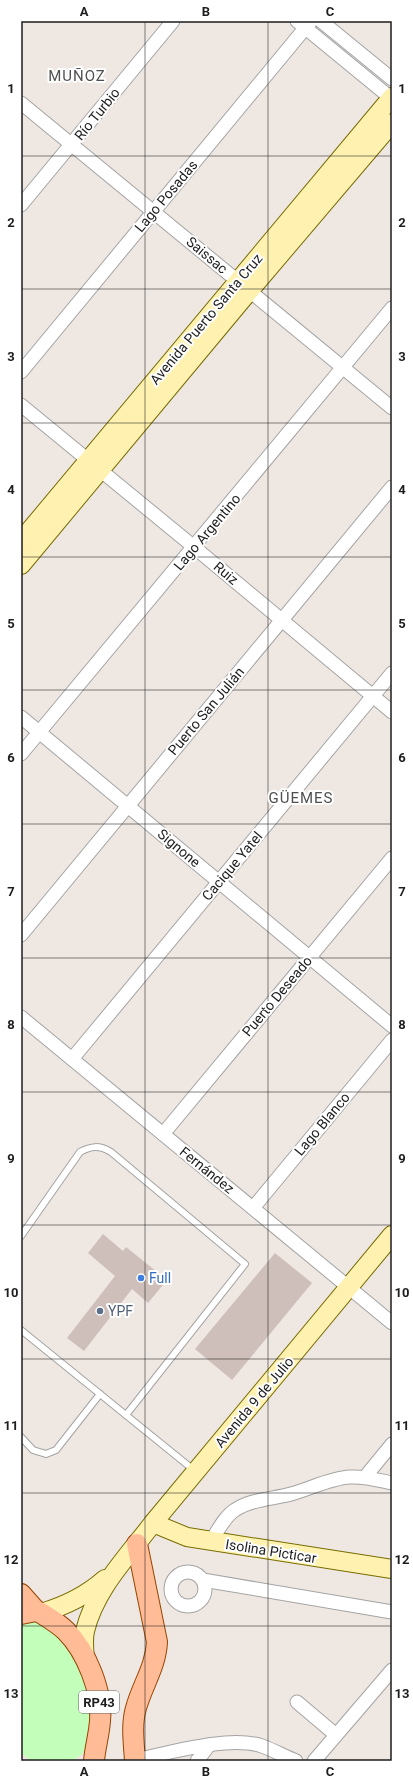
<svg xmlns="http://www.w3.org/2000/svg" width="413" height="1782" font-family="Roboto,sans-serif">
	<style>
		.park { fill: #c3feba }
		.building { fill: #cfbfbb }
		.lines { fill: none; stroke-linecap: round; stroke-linejoin: round }
		.lane-casing { stroke: #a4a4a4; stroke-width: 8 }
		.street-casing { stroke: #a4a4a4; stroke-width: 15 }
		.secondary-casing { stroke: #786c00; stroke-width: 20 }
		.primary-casing { stroke: #964500; stroke-width: 22 }
		.lane { stroke: #fff; stroke-width: 6 }
		.street { stroke: #fff; stroke-width: 13 }
		.secondary { stroke: #fff2b0; stroke-width: 18 }
		.primary { stroke: #ffbc97; stroke-width: 20 }
		.grid { fill: none; stroke: #1d1d1d; stroke-width: 1; stroke-opacity: 0.55 }
		.shop-dot { fill: #3f7fe0; stroke: #fff; stroke-width: 1.5 }
		.service-dot { fill: #5c6f8a; stroke: #fff; stroke-width: 1.5 }
		.labels { text-anchor: middle; stroke-width: 4; stroke-linejoin: round; paint-order: stroke }
		.shield { fill: #fff; stroke: #616161; stroke-width: 1 }
		.shield-label { font-size: 13px; font-weight: bold; fill: #1d1d1d }
		.street-label { font-size: 14px; fill: #1d1d1d; stroke: #fff }
		.shop-label { font-size: 14px; fill: #366cbe; stroke: #fff; text-anchor: start }
		.service-label { font-size: 14px; fill: #4e5e75; stroke: #fff; text-anchor: start }
		.neighbourhood-label { font-size: 15px; letter-spacing: 1px; fill: #505050; stroke: #fff }
		.neatline { fill: none; stroke: #1d1d1d; stroke-width: 1.5 }
		.grid-label { font-size: 13px; text-anchor: middle; font-weight: bold; fill: #1d1d1d }
	</style>
	<rect width="100%" height="100%" fill="#efe8e2"/>
	<path class="park" d="M28 1620 50 1626 73 1650 94 1707 88 1747 82 1754 73 1761H31L21 1753V1621Z"/>
	<g class="building">
		<path d="M103 1234 123 1251 126 1247 167 1280 148 1303 132 1289 84 1351 67 1338 115 1276 88 1253Z"/>
		<path d="M275 1253 312 1283 232 1380 195 1349Z"/>
	</g>
	<g class="lines">
		<defs>
			<g id="lane">
				<path d="M21 1236 80 1152C91 1146 99 1145 111 1152L245 1264 126 1415"/>
				<path d="M21 1330 195 1471"/>
				<path d="M21 1437 33 1450 46 1454 56 1450 100 1394"/>
			</g>
			<g id="street">
				<path d="M297 21 392 99"/>
				<path d="M321 21 392 79"/>
				<path d="M21 103 392 408"/>
				<path d="M21 205 173 21"/>
				<path d="M21 372 311 21"/>
				<path d="M21 405 194 547 392 712"/>
				<path d="M21 717 392 1026"/>
				<path d="M21 754 392 308"/>
				<path d="M21 935 392 487"/>
				<path d="M21 1017 392 1323"/>
				<path d="M72 1059 392 673"/>
				<path d="M163 1134 392 858"/>
				<path d="M253 1208 392 1040"/>
				<path d="M365 1477 392 1444"/>
				<path d="M211 1541C218 1531 224 1517 235 1510 251 1499 273 1499 291 1494 310 1489 330 1478 350 1477 364 1476 378 1480 392 1483"/>
				<circle cx="188" cy="1589" r="17"/>
				<path d="M203 1580 392 1612"/>
				<path d="M297 1702 336 1735"/>
				<path d="M135 1760C169 1753 230 1735 262 1746 273 1750 284 1756 296 1761"/>
				<path d="M197 1761 209 1745"/>
				<path d="M314 1761 392 1670"/>
			</g>
			<g id="secondary">
				<path d="M21 541 392 97"/>
				<path d="M21 565 250 290 392 123"/>
				<path d="M153 1523 187 1537 392 1569"/>
				<path d="M41 1613C65 1606 86 1596 105 1579"/>
				<path d="M85 1658C84 1649 83 1640 85 1631 95 1589 128 1556 153 1523L392 1235"/>
			</g>
			<g id="primary">
				<path d="M21 1594 36 1611"/>
				<path d="M21 1614 36 1611 41 1613C49 1618 59 1624 66 1631 86 1651 103 1692 100 1721 99 1735 95 1748 94 1761"/>
				<path d="M135 1761C134 1744 131 1725 136 1708 142 1686 156 1666 157 1642L137 1544"/>
			</g>
		</defs>
		<use href="#lane" class="lane-casing"/>
		<use href="#street" class="street-casing"/>
		<use href="#secondary" class="secondary-casing"/>
		<use href="#primary" class="primary-casing"/>
		<use href="#lane" class="lane"/>
		<use href="#street" class="street"/>
		<use href="#secondary" class="secondary"/>
		<use href="#primary" class="primary"/>
	</g>
	<path class="grid" d="M145 21V1761M268 21V1761M21 156H392M21 289H392M21 423H392M21 557H392M21 690H392M21 824H392M21 958H392M21 1092H392M21 1225H392M21 1359H392M21 1493H392M21 1626H392"/>
	<circle class="shop-dot" cx="141" cy="1278" r="4"/>
	<circle class="service-dot" cx="100" cy="1311" r="4"/>
	<g class="labels">
		<rect class="shield" x="79" y="1691" width="40" height="22" rx="3"/>
		<g class="shield-label">
			<text x="99" y="1707">RP43</text>
		</g>
		<g class="street-label">
			<text transform="translate(97 114) rotate(-51)" y="5">Río Turbio</text>
			<text transform="translate(166 196) rotate(-50)" y="5">Lago Posadas</text>
			<text transform="translate(207 255) rotate(40)" y="5">Saissac</text>
			<text transform="translate(206 319) rotate(-50)" y="5">Avenida Puerto Santa Cruz</text>
			<text transform="translate(207 532) rotate(-50)" y="5">Lago Argentino</text>
			<text transform="translate(226 573) rotate(40)" y="5">Ruiz</text>
			<text transform="translate(206 711) rotate(-50)" y="5">Puerto San Julián</text>
			<text transform="translate(179 848) rotate(40)" y="5">Signone</text>
			<text transform="translate(232 866) rotate(-50)" y="5">Cacique Yatel</text>
			<text transform="translate(277 996) rotate(-50)" y="5">Puerto Deseado</text>
			<text transform="translate(322 1124) rotate(-50)" y="5">Lago Blanco</text>
			<text transform="translate(207 1170) rotate(39)" y="5">Fernández</text>
			<text transform="translate(254 1402) rotate(-50)" y="5">Avenida 9 de Julio</text>
			<text transform="translate(271 1551) rotate(9)" y="5">Isolina Picticar</text>
		</g>
		<g class="shop-label">
			<text x="149" y="1283">Full</text>
		</g>
		<g class="service-label">
			<text x="108" y="1316">YPF</text>
		</g>
		<g class="neighbourhood-label">
			<text x="77" y="81">MUÑOZ</text>
			<text x="301" y="803">GÜEMES</text>
		</g>
	</g>
	<rect width="413" height="1782" fill="none" stroke="#ffffff" stroke-width="44"/>
	<rect x="22" y="22" width="369" height="1738" class="neatline"/>
	<g class="grid-label">
		<text x="84" y="16">A</text>
		<text x="206" y="16">B</text>
		<text x="330" y="16">C</text>
		<text x="11" y="93">1</text>
		<text x="402" y="93">1</text>
		<text x="11" y="227">2</text>
		<text x="402" y="227">2</text>
		<text x="11" y="361">3</text>
		<text x="402" y="361">3</text>
		<text x="11" y="494">4</text>
		<text x="402" y="494">4</text>
		<text x="11" y="628">5</text>
		<text x="402" y="628">5</text>
		<text x="11" y="762">6</text>
		<text x="402" y="762">6</text>
		<text x="11" y="896">7</text>
		<text x="402" y="896">7</text>
		<text x="11" y="1029">8</text>
		<text x="402" y="1029">8</text>
		<text x="11" y="1163">9</text>
		<text x="402" y="1163">9</text>
		<text x="11" y="1297">10</text>
		<text x="402" y="1297">10</text>
		<text x="11" y="1430">11</text>
		<text x="402" y="1430">11</text>
		<text x="11" y="1564">12</text>
		<text x="402" y="1564">12</text>
		<text x="11" y="1698">13</text>
		<text x="402" y="1698">13</text>
		<text x="84" y="1776">A</text>
		<text x="206" y="1776">B</text>
		<text x="330" y="1776">C</text>
	</g>
</svg>
